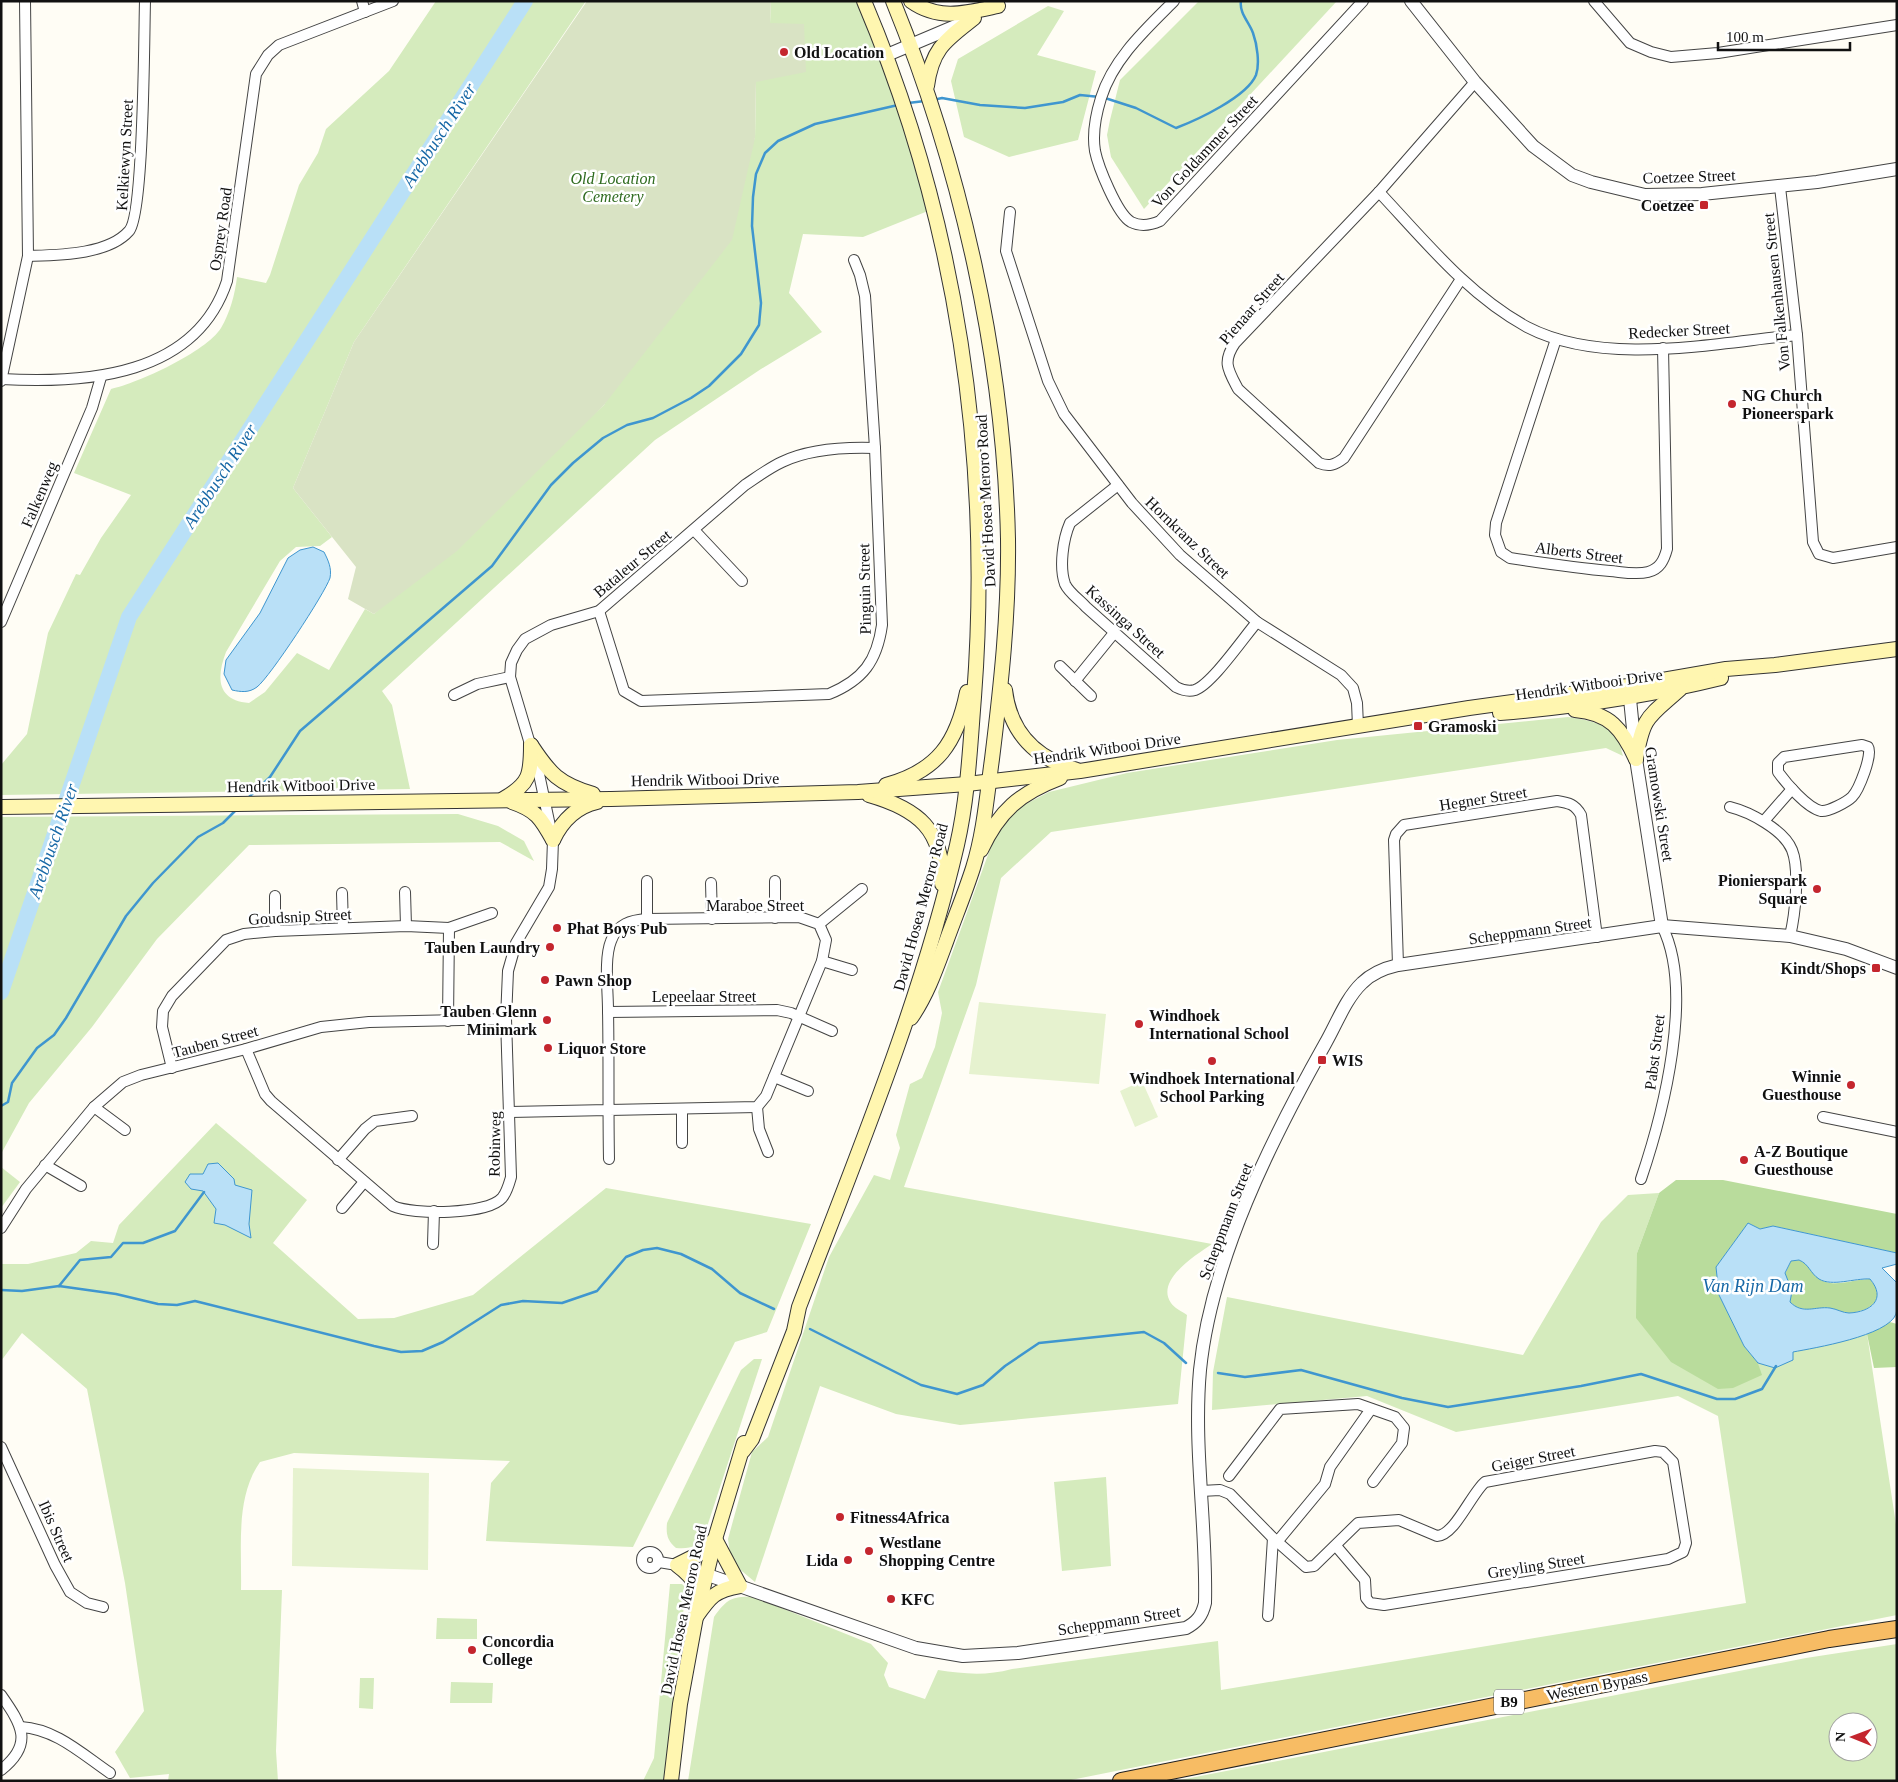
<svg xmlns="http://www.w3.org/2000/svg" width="1898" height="1782" font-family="Georgia,serif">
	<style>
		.green { fill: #d5ebbd; fill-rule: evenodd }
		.forest { fill: #b9dc9c }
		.cemetery { fill: #d9e3c4 }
		.pitch { fill: #e6f2cf }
		.water { fill: #b9e0f7; stroke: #3f96cf; fill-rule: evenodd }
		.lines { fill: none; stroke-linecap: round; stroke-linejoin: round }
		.stream { stroke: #3f96cf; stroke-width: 2.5 }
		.river { stroke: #b9e0f7; stroke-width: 16 }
		.minor-casing { stroke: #444; stroke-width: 12 }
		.tertiary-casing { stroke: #444; stroke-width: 14 }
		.secondary-casing { stroke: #333; stroke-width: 16 }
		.trunk-casing { stroke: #222; stroke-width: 18 }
		.minor { stroke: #fff; stroke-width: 10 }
		.tertiary { stroke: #fff; stroke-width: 12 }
		.secondary { stroke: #fff6b0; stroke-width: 14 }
		.trunk { stroke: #f7bc64; stroke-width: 16 }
		.poi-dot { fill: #c4262e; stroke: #fff; stroke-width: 2 }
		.labels { text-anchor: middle; stroke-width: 5; stroke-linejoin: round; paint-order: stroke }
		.shield { fill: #fff; stroke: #585858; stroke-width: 1 }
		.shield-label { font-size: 15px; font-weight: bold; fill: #111 }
		.poi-label { font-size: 16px; font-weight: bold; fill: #111; stroke: #fff; text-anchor: start }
		.street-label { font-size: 16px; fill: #111; stroke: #fff }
		.park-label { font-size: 16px; font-style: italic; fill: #2f6b1f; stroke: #fff }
		.water-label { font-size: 18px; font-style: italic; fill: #1768a6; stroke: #fff }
	</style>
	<rect width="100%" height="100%" fill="#fffdf5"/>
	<g class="green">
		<path d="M436 1H586L354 342 293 488 332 537 320 546 296 547 280 561 226 652C216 678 217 700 249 703L265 692 297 653 329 670 365 609 374 614 604 405 755 138 756 82 770 23 771 1H864L933 209 863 237 803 234 789 293 822 332 761 369 655 440 382 691 392 705 410 789 1 795V765L27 734 48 633 76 574 80 575 101 538 131 495 74 473 111 389C138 383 206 352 221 328 230 313 235 294 237 277L266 283 270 275 299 185 318 153 326 129 389 71Z"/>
		<path d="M1199 1H1337L1144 209 1111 157 1107 135 1110 120 1120 80Z"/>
		<path d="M1048 6 1064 11 1037 55 1096 71 1078 140 1009 157 964 137 951 81 958 59Z"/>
		<path d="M1568 717C1584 719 1611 724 1619 740 1621 745 1621 751 1623 756L1606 748 1051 832 1001 878 976 985 904 1187 1212 1244C1196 1255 1155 1280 1171 1303 1174 1308 1183 1312 1187 1315L1178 1404 960 1425 896 1414 820 1386 755 1582 737 1567 730 1554 728 1539 752 1452 768 1437 829 1257 874 1175 890 1180 900 1148 896 1135 910 1084 922 1078 935 1047 942 1013 938 992 993 841 1004 823 1022 806 1049 792 1127 773 1337 740Z"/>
		<path d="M458 814 498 826 524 841 534 861 500 842 249 845 157 939 92 1027 29 1103 1 1154V817Z"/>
		<path d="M216 1123 307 1200 273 1243 358 1319 394 1318 473 1295 606 1188 811 1224 767 1332 735 1342 633 1547 486 1541 491 1483 510 1461 294 1453 260 1462C235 1498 242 1547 241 1590H282L276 1751 278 1781H168L169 1774 130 1778 115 1752 144 1711 125 1583 87 1389 22 1333 1 1361V1264H28L76 1253 91 1241 113 1243 119 1225Z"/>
		<path d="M1 1167 20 1182 1 1208Z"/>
		<path d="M1659 1193 1637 1253 1761 1375 1758 1363 1775 1368 1792 1352 1867 1334 1897 1531V1615L1066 1781H688L714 1617C727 1599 732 1596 754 1597L871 1644 888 1663 884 1675 889 1687 925 1699 938 1670C964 1674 986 1676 1012 1669L1218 1641 1221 1690 1746 1603 1718 1416 1678 1396 1456 1432 1367 1396 1212 1410 1213 1372 1227 1297 1523 1355 1601 1222 1628 1195Z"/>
		<path d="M754 1359H762L705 1533C698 1547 691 1549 676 1548 667 1540 666 1534 667 1523L741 1370Z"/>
		<path d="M1106 1477 1111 1566 1062 1571 1054 1482Z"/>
		<path d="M670 1584H682L686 1588 664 1776 663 1781H643L654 1758Z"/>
		<path d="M437 1618 477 1619V1639H436Z"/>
		<path d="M1897 1644V1781H1175L1806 1658ZM1838 1722H1868V1752H1838Z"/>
		<path d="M360 1678H374L373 1709 359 1708Z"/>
		<path d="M451 1682 493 1683 492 1703H450Z"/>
	</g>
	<g class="forest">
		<path d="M1676 1180H1723L1897 1214V1253L1773 1226 1760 1229 1748 1223 1716 1267 1719 1295 1744 1346 1758 1363 1762 1375 1733 1388 1718 1389 1671 1362 1636 1318 1637 1253 1659 1193Z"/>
		<path d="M1799 1260C1810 1264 1814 1279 1826 1282 1839 1286 1856 1279 1870 1279 1887 1299 1871 1311 1849 1313 1843 1313 1837 1309 1830 1308 1815 1306 1803 1315 1790 1302L1792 1291 1785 1274 1791 1261Z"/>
		<path d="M1890 1322 1897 1324V1367L1874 1368 1867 1334Z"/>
	</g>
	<path class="cemetery" d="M587 1H771L770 23 804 24 806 72 756 82 755 138 732 240 604 405 457 551 374 614 348 599 356 567 293 488 354 342Z"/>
	<g class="pitch">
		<path d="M979 1002 1106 1014 1099 1084 969 1074Z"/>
		<path d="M1142 1081 1158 1117 1135 1127 1120 1091Z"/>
		<path d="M293 1468 429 1473 428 1570 292 1566Z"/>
	</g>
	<g class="water">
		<path d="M313 547 324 552C328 560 332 568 330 578 325 593 270 677 257 687 249 693 241 692 232 690L224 674 226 660 260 613 288 558 300 550Z"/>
		<path d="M218 1163 234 1179 235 1185 252 1190 249 1224 251 1238 225 1225 214 1223 216 1209 203 1191 191 1189 185 1182 190 1174H203L208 1164Z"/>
		<path d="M1748 1223 1760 1229 1773 1226 1897 1253V1264L1882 1268 1897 1283C1897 1292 1898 1306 1896 1314 1888 1336 1814 1348 1793 1352V1360L1775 1368 1758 1363 1744 1346 1719 1295 1716 1267ZM1799 1260C1809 1264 1810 1273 1819 1279 1832 1287 1855 1278 1870 1279 1887 1299 1871 1312 1849 1313 1843 1313 1837 1309 1830 1308 1815 1306 1803 1315 1790 1302L1792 1291 1785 1273 1791 1261Z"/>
	</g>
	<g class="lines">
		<g class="stream">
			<path d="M1105 98 1136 108 1176 128C1197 120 1247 97 1256 75 1260 64 1257 44 1253 33 1249 22 1239 13 1241 1"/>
			<path d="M933 100 942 98 980 105 1025 108 1063 102 1080 95 1100 97"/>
			<path d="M908 103 925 101"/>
			<path d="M248 798 270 777 300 731 492 566 551 485 573 463 603 438 627 425 653 418 691 398 709 386 741 354 759 325 761 303 752 226 753 197 756 174 765 153 778 141 815 124 898 105"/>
			<path d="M1 1106 8 1102 12 1083 37 1048 54 1035 66 1018 126 916 153 883 198 837 223 823 237 809"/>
			<path d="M59 1286 80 1260 111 1257 123 1243H143L175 1231 204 1192"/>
			<path d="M1 1290 22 1291 59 1286 116 1294 158 1304 177 1305 195 1301 374 1346 401 1352 422 1351 443 1342 501 1305 523 1301 562 1303 597 1291 626 1257 643 1250 657 1248 681 1254 712 1269 740 1293 774 1309"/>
			<path d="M810 1329 921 1385 957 1394 983 1385 1005 1366 1039 1343 1144 1332 1164 1343 1186 1363"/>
			<path d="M1218 1373 1245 1377 1301 1370 1402 1398 1448 1407 1581 1386 1641 1374 1717 1399H1735L1762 1389 1776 1366"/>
		</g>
		<path class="river" d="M1 992 129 617 525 1"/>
		<defs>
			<g id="minor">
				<path d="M362 1 365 12"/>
				<path d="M1174 1C1146 29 1113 59 1101 98 1096 114 1092 133 1095 151 1098 166 1117 214 1131 222 1141 227 1151 225 1160 221L1363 1"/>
				<path d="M1594 1 1630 43 1651 52 1671 57 1718 53 1897 25"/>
				<path d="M1780 187 1797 335 1813 542 1819 554 1833 558 1897 547"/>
				<path d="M1379 192C1424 240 1468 295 1527 327 1604 367 1714 343 1797 335"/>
				<path d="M1010 212 1006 251 1048 381 1064 414 1132 503 1180 555 1257 622 1341 675 1353 688 1357 703 1358 726"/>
				<path d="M28 256C58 255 108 255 129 231 144 215 144 35 145 1"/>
				<path d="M1461 279 1344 458C1335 465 1329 467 1319 463L1238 389C1228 370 1222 362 1235 343L1379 192 1475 82"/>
				<path d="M1556 339 1496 523 1495 535 1501 552 1510 558C1543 563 1576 568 1610 571 1622 572 1636 575 1648 572 1660 569 1664 560 1667 549L1663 348"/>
				<path d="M1 379C87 384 196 376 227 281L256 74 268 55 279 45 393 1"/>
				<path d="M1 381 28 256 25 1"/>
				<path d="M1118 485 1070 523C1063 539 1059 567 1065 584 1069 593 1080 600 1086 607 1116 634 1146 660 1176 687 1182 690 1188 692 1195 690 1212 684 1244 637 1257 622"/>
				<path d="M694 530 742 581"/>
				<path d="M599 611 624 691 641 701 829 694C863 680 877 661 882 625L875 448 865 296 860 275 854 260"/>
				<path d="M1 622 92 408 101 377"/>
				<path d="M1060 666 1091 696"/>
				<path d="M1075 681 1114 633"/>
				<path d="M454 695 477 684 510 677"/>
				<path d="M1862 745 1868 747C1873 754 1859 790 1852 797 1847 802 1828 812 1821 811 1807 808 1786 783 1778 772V763L1784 757Z"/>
				<path d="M1730 807C1750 812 1784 830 1792 850 1800 870 1795 915 1790 936"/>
				<path d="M1764 821 1792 789"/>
				<path d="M647 881V919"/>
				<path d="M711 883 712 919"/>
				<path d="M405 892 406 926"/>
				<path d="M342 893 343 928"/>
				<path d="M275 896V931"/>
				<path d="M775 918V881"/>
				<path d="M819 924 862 889"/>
				<path d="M822 961 852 970"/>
				<path d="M1398 965 1394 840 1396 834 1404 825 1557 801C1569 803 1575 804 1581 815L1597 937"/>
				<path d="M608 1012 777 1010 791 1013 832 1031"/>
				<path d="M448 1021 449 928"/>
				<path d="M246 1049 265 1094 271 1101 393 1206C413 1215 487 1215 502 1198 507 1192 509 1184 511 1177L506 1019 508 971 516 943 549 887 552 869 553 840 539 774 510 677 511 663 517 650 525 639 551 625 599 611 745 485C757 477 769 468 782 462 809 449 845 447 875 448"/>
				<path d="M172 1068 162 1027 163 1011 172 996 226 940 244 934 275 931 406 926 449 928 492 913"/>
				<path d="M774 1077 808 1091"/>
				<path d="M94 1107 125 1130"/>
				<path d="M757 1107 759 1129 768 1152"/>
				<path d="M682 1110V1143"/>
				<path d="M510 1112 757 1107 766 1096 822 961 826 940 819 924 799 917 647 919C631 920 617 924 611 941 604 958 608 991 608 1010 609 1059 608 1109 609 1159"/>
				<path d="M1823 1117 1897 1132"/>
				<path d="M338 1160 365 1129 375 1121 412 1116"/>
				<path d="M45 1165 81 1186"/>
				<path d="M1641 1179C1663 1114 1695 991 1662 926"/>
				<path d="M342 1208 364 1182"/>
				<path d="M1 1228 26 1189 94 1107 123 1082 141 1075 246 1049 321 1027 369 1022 506 1019"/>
				<path d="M433 1244 434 1211"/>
				<path d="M1 1447 55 1565 70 1592 87 1603 103 1607"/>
				<path d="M1229 1476 1280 1409 1358 1404 1395 1417 1404 1428 1402 1443 1373 1482"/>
				<path d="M1201 1491 1220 1490 1230 1494 1273 1538 1306 1567 1314 1566 1358 1523 1399 1520 1437 1536C1455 1535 1471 1494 1485 1482L1655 1451 1663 1452 1673 1462 1686 1543 1683 1552 1668 1559 1384 1605 1370 1603 1366 1598 1365 1580 1336 1546"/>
				<path d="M1277 1542 1325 1484 1330 1467 1371 1409"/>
				<circle cx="650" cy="1560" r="8"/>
				<path d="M659 1562 677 1565 705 1574"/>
				<path d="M1268 1616 1273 1538"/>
				<path d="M1 1695C22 1725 34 1744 1 1770"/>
				<path d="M21 1727C56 1729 82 1754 110 1773"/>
			</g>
			<g id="tertiary">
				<path d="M1411 1 1475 82 1533 146 1572 175 1591 182 1645 195 1702 194 1817 182 1897 169"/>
				<path d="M887 55 965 22"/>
				<path d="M1629 689 1636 759 1662 926"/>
				<path d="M705 1574 916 1648 963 1656 1018 1653 1186 1628C1197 1622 1202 1616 1205 1603 1207 1526 1193 1448 1200 1370 1211 1260 1271 1140 1325 1044 1336 1025 1346 998 1362 983 1372 973 1385 968 1398 965L1662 926 1790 936 1846 949 1897 968"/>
			</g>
			<g id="secondary">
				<path d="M893 1C961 168 1004 358 1008 539 1009 613 1001 686 992 759 987 795 984 833 973 868 965 893 955 917 946 942 936 969 927 995 911 1018"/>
				<path d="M911 1C939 21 966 13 998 6"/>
				<path d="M927 86C932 48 946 40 974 18"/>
				<path d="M1005 690C1010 733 1036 759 1077 770"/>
				<path d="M1575 710C1610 713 1622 729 1636 759"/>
				<path d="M1500 713C1575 707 1648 696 1721 678"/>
				<path d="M531 745C550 774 559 784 593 794"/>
				<path d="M1636 759C1643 715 1649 717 1680 689"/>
				<path d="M886 785C938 771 957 742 967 692"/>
				<path d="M869 795C918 809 944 830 942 884"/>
				<path d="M503 799C530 784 531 774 531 745"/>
				<path d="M512 802C536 810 541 818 553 840"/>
				<path d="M1 807 611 799 858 792 967 784 1080 771 1469 708 1628 686 1726 669 1775 665 1897 649"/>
				<path d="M553 840C562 821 575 807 597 802"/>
				<path d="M981 850C999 811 1020 793 1060 778"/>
				<path d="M743 1451 752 1439 794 1331 799 1307C857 1155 920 1004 957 845 968 797 970 747 974 697 992 461 957 220 864 1"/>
				<path d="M715 1539 740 1586C715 1590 710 1597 696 1617 698 1590 700 1582 677 1565L699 1554Z"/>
				<path d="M671 1781 680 1704 696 1617 715 1539 744 1443"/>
			</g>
			<path id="trunk" d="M1121 1781 1829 1639 1897 1629"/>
		</defs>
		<use href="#minor" class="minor-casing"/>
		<use href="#tertiary" class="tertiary-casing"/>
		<use href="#secondary" class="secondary-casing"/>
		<use href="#trunk" class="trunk-casing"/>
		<use href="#minor" class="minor"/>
		<use href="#tertiary" class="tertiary"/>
		<use href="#secondary" class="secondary"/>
		<use href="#trunk" class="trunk"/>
	</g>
	<g class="poi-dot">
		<circle cx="784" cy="52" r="5"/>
		<rect x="1699" y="200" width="10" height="10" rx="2.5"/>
		<circle cx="1732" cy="404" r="5"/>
		<rect x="1413" y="721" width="10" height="10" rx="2.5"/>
		<circle cx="1817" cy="889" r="5"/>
		<circle cx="557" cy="928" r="5"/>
		<circle cx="550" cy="947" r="5"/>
		<rect x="1871" y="963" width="10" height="10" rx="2.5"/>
		<circle cx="545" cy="980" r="5"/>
		<circle cx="547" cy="1020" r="5"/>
		<circle cx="1139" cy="1024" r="5"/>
		<circle cx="548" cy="1048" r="5"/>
		<rect x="1317" y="1055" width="10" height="10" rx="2.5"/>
		<circle cx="1212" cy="1061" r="5"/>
		<circle cx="1851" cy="1085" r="5"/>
		<circle cx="1744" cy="1160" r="5"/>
		<circle cx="840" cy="1517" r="5"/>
		<circle cx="869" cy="1551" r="5"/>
		<circle cx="848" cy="1560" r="5"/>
		<circle cx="891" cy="1599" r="5"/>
		<circle cx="472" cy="1650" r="5"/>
	</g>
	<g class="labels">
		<rect class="shield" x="1494" y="1689.5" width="30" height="25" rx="4"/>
		<g class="shield-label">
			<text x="1509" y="1707">B9</text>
		</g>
		<g class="poi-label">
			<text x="794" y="58">Old Location</text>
			<text x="1694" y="211" text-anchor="end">Coetzee</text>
			<text x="1742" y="401">NG Church<tspan x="1742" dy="18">Pioneerspark</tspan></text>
			<text x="1428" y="732">Gramoski</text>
			<text x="1807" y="886" text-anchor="end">Pionierspark<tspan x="1807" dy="18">Square</tspan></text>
			<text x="567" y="934">Phat Boys Pub</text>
			<text x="540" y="953" text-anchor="end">Tauben Laundry</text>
			<text x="1866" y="974" text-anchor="end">Kindt/Shops</text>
			<text x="555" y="986">Pawn Shop</text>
			<text x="537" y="1017" text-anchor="end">Tauben Glenn<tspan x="537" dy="18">Minimark</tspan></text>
			<text x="1149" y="1021">Windhoek<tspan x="1149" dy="18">International School</tspan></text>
			<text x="558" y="1054">Liquor Store</text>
			<text x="1332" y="1066">WIS</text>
			<text x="1841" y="1082" text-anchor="end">Winnie<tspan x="1841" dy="18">Guesthouse</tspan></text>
			<text x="1212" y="1084" text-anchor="middle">Windhoek International<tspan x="1212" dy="18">School Parking</tspan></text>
			<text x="1754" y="1157">A-Z Boutique<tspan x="1754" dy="18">Guesthouse</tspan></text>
			<text x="850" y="1523">Fitness4Africa</text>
			<text x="879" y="1548">Westlane<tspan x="879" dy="18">Shopping Centre</tspan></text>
			<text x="838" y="1566" text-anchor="end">Lida</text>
			<text x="901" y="1605">KFC</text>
			<text x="482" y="1647">Concordia<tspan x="482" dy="18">College</tspan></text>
		</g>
		<g class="street-label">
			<text transform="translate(1204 151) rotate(-47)" y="6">Von Goldammer Street</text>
			<text transform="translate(124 155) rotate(-87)" y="6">Kelkiewyn Street</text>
			<text transform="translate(1689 176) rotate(-2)" y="6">Coetzee Street</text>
			<text transform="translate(220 229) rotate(-82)" y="6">Osprey Road</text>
			<text transform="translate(1776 292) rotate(-96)" y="6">Von Falkenhausen Street</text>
			<text transform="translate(1251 308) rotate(-49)" y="6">Pienaar Street</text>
			<text transform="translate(1679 330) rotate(-3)" y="6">Redecker Street</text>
			<text transform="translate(39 494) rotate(-67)" y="6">Falkenweg</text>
			<text transform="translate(985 501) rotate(-93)" y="6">David Hosea Meroro Road</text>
			<text transform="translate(1188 537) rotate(44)" y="6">Hornkranz Street</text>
			<text transform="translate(1579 552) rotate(7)" y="6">Alberts Street</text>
			<text transform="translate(632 563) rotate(-40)" y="6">Bataleur Street</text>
			<text transform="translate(864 589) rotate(-91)" y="6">Pinguin Street</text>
			<text transform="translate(1126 621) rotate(42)" y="6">Kassinga Street</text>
			<text transform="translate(1589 684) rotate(-8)" y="6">Hendrik Witbooi Drive</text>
			<text transform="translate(1107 748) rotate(-8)" y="6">Hendrik Witbooi Drive</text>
			<text transform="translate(705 779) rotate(-1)" y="6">Hendrik Witbooi Drive</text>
			<text transform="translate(301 785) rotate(-1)" y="6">Hendrik Witbooi Drive</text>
			<text transform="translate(1483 798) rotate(-9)" y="6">Hegner Street</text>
			<text transform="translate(1660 804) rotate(81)" y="6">Gramowski Street</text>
			<text x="755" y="911">Maraboe Street</text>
			<text transform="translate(920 907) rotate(-75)" y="6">David Hosea Meroro Road</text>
			<text transform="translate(300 916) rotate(-3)" y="6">Goudsnip Street</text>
			<text transform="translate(1530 930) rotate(-8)" y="6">Scheppmann Street</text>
			<text x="704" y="1002">Lepeelaar Street</text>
			<text transform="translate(215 1041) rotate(-15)" y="6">Tauben Street</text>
			<text transform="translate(1654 1052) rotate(-83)" y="6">Pabst Street</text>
			<text transform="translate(494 1144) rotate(-89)" y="6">Robinweg</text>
			<text transform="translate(1225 1221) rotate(-69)" y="6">Scheppmann Street</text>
			<text transform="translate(1533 1458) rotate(-11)" y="6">Geiger Street</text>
			<text transform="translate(57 1531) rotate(66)" y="6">Ibis Street</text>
			<text transform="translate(1536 1565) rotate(-9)" y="6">Greyling Street</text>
			<text transform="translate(683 1610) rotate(-78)" y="6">David Hosea Meroro Road</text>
			<text transform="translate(1119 1620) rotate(-9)" y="6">Scheppmann Street</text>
			<text transform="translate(1597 1685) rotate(-11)" y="6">Western Bypass</text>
		</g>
		<g class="park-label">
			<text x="613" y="184">Old Location<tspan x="613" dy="18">Cemetery</tspan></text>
		</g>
		<g class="water-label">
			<text transform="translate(439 135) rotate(-57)" y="6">Arebbusch River</text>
			<text transform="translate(220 476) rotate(-57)" y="6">Arebbusch River</text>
			<text transform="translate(53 841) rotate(-71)" y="6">Arebbusch River</text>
			<text x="1753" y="1292">Van Rijn Dam</text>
		</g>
	</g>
	<rect width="1898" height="1782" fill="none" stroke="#111111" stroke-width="5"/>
	<g transform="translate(1853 1737) rotate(271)"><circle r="24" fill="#ffffff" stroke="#a0a0a0"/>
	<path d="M0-4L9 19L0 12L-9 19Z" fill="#c4262e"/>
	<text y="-8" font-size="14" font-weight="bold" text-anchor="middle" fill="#111111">N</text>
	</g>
	<path d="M1718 42v8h132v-8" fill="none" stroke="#111111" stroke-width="2.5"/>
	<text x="1726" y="42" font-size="15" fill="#111111" stroke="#ffffff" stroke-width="4" paint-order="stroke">100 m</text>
</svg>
